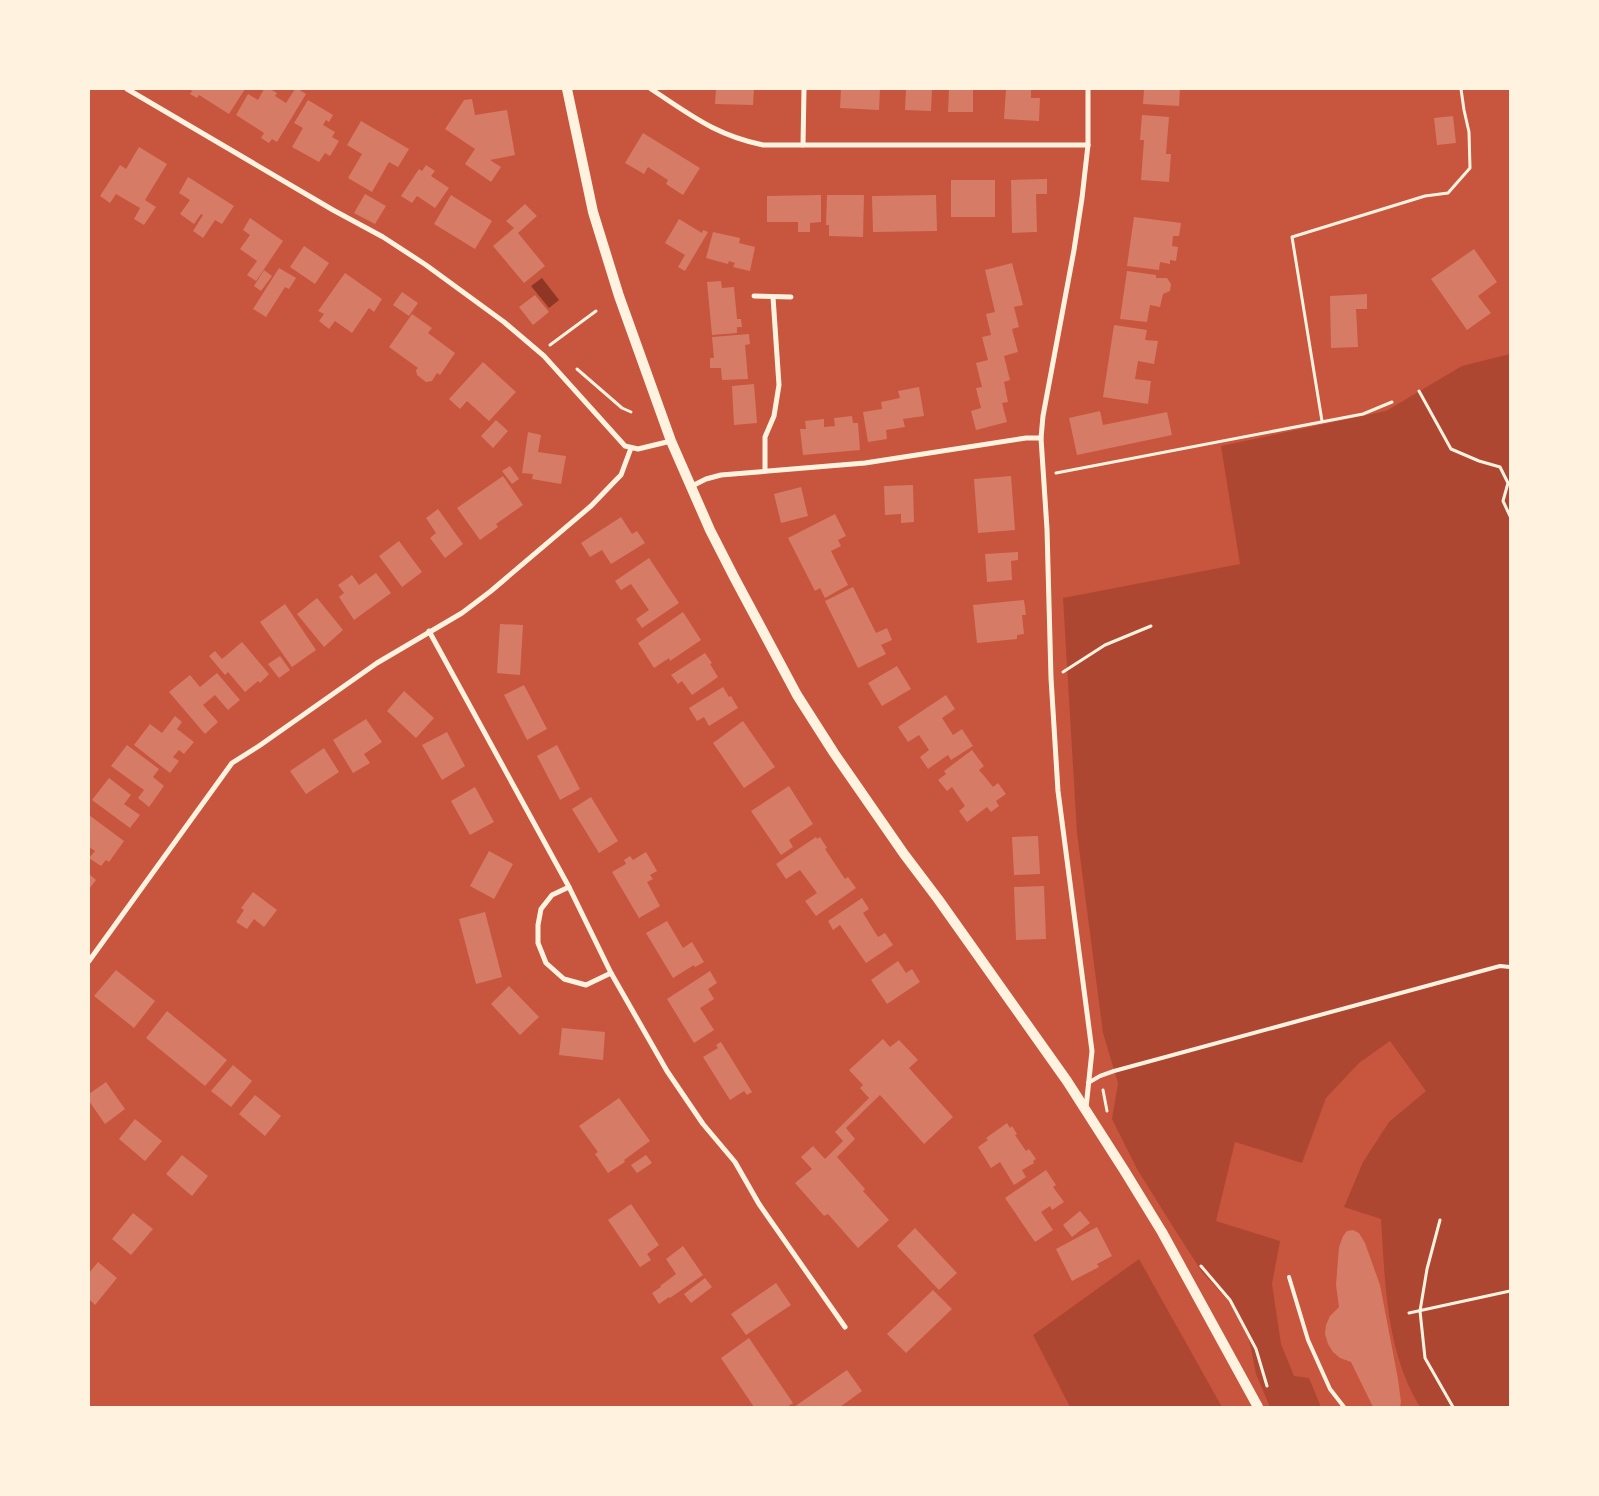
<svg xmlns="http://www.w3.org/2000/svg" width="1599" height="1496" font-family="'PT Serif',serif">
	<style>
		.green { fill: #ae4732 }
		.water { fill: #8f3625 }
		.building { fill: #d67c66 }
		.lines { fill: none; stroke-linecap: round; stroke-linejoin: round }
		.path { stroke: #fff3e0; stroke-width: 3 }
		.service { stroke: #fff3e0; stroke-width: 4 }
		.minor { stroke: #fff3e0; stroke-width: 5 }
		.secondary { stroke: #fff3e0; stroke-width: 10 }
	</style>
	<rect width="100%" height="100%" fill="#c8553d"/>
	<g class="green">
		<path d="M1510 354V1407H1420C1386 1352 1385 1282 1381 1219L1344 1207 1363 1162 1389 1122 1426 1091 1390 1041 1359 1063 1326 1098 1302 1163 1235 1142 1216 1221 1280 1241 1272 1284 1281 1344 1294 1376 1309 1378 1321 1407H1270L1256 1374 1248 1334 1227 1299 1202 1272 1175 1230 1137 1169 1112 1119 1118 1083 1103 1033 1077 833 1063 598 1240 564 1221 446 1386 411 1462 366Z"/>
		<path d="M1139 1259 1222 1407H1070L1033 1335Z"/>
	</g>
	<path class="water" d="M542 278 559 300 549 308 531 286Z"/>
	<g class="building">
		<path d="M189 89H245L229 114 199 95 197 98 190 94 192 91Z"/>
		<path d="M264 89H270L277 93 275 96 286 103 295 89H298L306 94 277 142 272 139 269 143 261 138 264 133 236 115 248 94 258 100Z"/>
		<path d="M716 89H754L753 105 715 104Z"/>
		<path d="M841 89H880L879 110 840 108Z"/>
		<path d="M906 89H932L931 111 905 110Z"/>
		<path d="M949 89H973V112H948Z"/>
		<path d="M1006 89H1031V98H1040L1039 121 1004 119Z"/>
		<path d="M1144 89H1180L1179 106 1143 104Z"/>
		<path d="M472 99 475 115 507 110 515 155 490 160 501 167 491 182 465 164 475 149 445 129 464 100Z"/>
		<path d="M308 100 333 115 329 122 326 120 323 125 335 132 332 137 339 141 330 156 325 153 319 162 292 147 303 128 294 123Z"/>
		<path d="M1142 115 1169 117 1166 154H1171L1169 182 1141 180 1144 140H1140Z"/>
		<path d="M1453 116 1456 143 1437 145 1434 118Z"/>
		<path d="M361 121 409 149 398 167 389 162 372 192 348 178 362 154 347 145Z"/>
		<path d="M643 133 700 168 683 195 666 184 668 180 648 167 644 174 625 163Z"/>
		<path d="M139 147 167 164 145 200 156 207 144 225 134 219 140 208 116 194 110 203 100 196 120 165 126 169Z"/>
		<path d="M426 165 435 171 431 176 449 188 435 208 417 196 412 203 401 196 419 169 422 171Z"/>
		<path d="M188 177 234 206 222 224 215 220 203 238 193 231 203 215 201 214 194 224 180 214 190 200 179 193Z"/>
		<path d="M1047 179V194H1036L1037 232 1012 233 1011 180Z"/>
		<rect x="951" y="180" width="44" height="37"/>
		<path d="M365 194 386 206 375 224 354 213Z"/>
		<path d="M451 195 492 221 475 249 434 224Z"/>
		<path d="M821 195V222L810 223V232H798V222H767V196Z"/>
		<path d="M827 195H864L863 237 829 236V225H826Z"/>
		<path d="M936 195 937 231 873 232 872 196Z"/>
		<path d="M525 204 537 216 518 233 545 266 524 283 493 246 514 228 506 221Z"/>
		<path d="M1134 217 1181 223 1179 236H1173L1172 246 1178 247 1176 261 1170 260V264L1160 262 1159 270 1127 266Z"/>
		<path d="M250 218 283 241 256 281 247 275 257 261 240 249 250 235 243 230Z"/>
		<path d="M679 219 702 233 703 230 708 232 685 271 678 267 685 255 665 243Z"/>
		<path d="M713 232 740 238 739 243 755 247 750 271 733 267 735 263 729 261 728 264 706 258Z"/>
		<path d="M304 246 329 263 315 284 290 267Z"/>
		<path d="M1474 249 1497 282 1478 296 1491 313 1467 330 1431 279Z"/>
		<path d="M1012 263 1023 305 1014 307 1019 327 1012 329 1018 352 1004 356 1010 380 1004 382 1008 402 1002 403 1007 422 976 430 971 411 981 408 976 388 982 387 976 363 988 360 982 337 991 335 986 314 995 312 985 270Z"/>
		<path d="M279 268 296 278 289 289 285 287 266 317 253 309Z"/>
		<path d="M264 270 272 276 261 291 254 286Z"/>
		<path d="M1127 271 1156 275V278H1167L1171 284 1170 291 1163 294 1160 307 1150 305 1147 322 1120 319Z"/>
		<path d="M345 273 382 299 374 312 369 308 352 333 335 321 329 329 319 321 324 314 318 311Z"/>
		<path d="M721 281 722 288 734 287 737 319H741L742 327H737V333L712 335 707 282Z"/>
		<path d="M402 292 418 303 409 316 393 305Z"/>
		<path d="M1367 294V309H1356L1358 347 1331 348 1330 296Z"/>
		<path d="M535 295 549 312 533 325 519 307Z"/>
		<path d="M412 314 432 328 428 333 455 353 440 375 437 373 432 381 426 382 417 375 416 370 418 368 389 347Z"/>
		<path d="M1114 325 1147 330 1145 340 1158 341 1154 364 1138 361 1135 379 1151 381 1148 404 1103 397Z"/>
		<path d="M749 334 750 344 745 345 748 379 722 380 721 368H710V358H714L712 337Z"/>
		<path d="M483 362 516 392 489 421 467 401 460 409 449 399Z"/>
		<path d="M754 384 757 423 734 425 732 386Z"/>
		<path d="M919 387 924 416 903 419 905 427 886 430 887 439 868 442 863 412 882 409 881 402 900 398 898 391Z"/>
		<path d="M1100 411 1103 425 1167 412 1172 435 1077 455 1069 418Z"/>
		<path d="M852 416 853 423H858L860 450 803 455 800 429H806L805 421 824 419V427L835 426 834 418Z"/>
		<path d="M496 420 508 431 493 448 481 436Z"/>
		<path d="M528 432 541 435 538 452 566 456 561 484 532 479 533 474 522 473Z"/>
		<path d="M510 466 519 479 512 484 502 471Z"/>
		<path d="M503 476 523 505 496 524 498 527 480 540 457 508Z"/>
		<path d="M1011 476 1015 530 978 533 974 479Z"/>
		<path d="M913 485 914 522 901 523V514L885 515 884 486Z"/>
		<path d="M801 487 808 516 781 523 774 494Z"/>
		<path d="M438 509 463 544 445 558 430 538 436 533 426 518Z"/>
		<path d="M835 514 846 536 838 540 841 546 831 551 848 585 825 598 820 588 815 591 788 538Z"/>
		<path d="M621 517 632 534 637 531 645 543 611 564 602 550 590 557 581 543Z"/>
		<path d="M399 541 422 572 402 587 379 556Z"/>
		<path d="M1018 552V560L1011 561 1012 580 987 582 985 554Z"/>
		<path d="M649 558 679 603 642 628 636 619 649 610 631 584 621 590 615 581Z"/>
		<path d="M376 573 391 593 354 620 339 597 344 593 338 585 352 575 359 585Z"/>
		<path d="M853 587 876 633 887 628 892 640 881 645 886 654 858 668 825 601Z"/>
		<path d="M317 598 343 630 324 647 297 614Z"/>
		<path d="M1024 600 1026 615H1022L1024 634 1017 635V639L977 643 973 605Z"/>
		<path d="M285 604 316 650 292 667 260 622Z"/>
		<path d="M683 612 701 640 670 661 669 658 654 668 638 643Z"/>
		<path d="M500 624 523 625 520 675 497 673Z"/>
		<path d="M242 642 269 674 260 683 258 681 245 692 228 672 225 675 209 656 215 651 222 659Z"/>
		<path d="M705 653 712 663 710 664 718 677 692 695 682 681 678 684 671 675Z"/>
		<path d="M280 656 290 670 279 678 268 664Z"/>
		<path d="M897 666 911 689 882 706 868 683Z"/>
		<path d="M217 673 240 700 228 710 215 695 203 705 218 722 205 734 169 692 190 675 200 687Z"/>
		<path d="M524 685 547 729 527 740 504 695Z"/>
		<path d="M723 687 729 697 731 696 738 708 709 726 704 717 697 721 689 708Z"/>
		<path d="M404 691 434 718 416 738 387 711Z"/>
		<path d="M946 695 955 709 942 718 953 735 962 729 973 746 951 760 948 755 928 769 920 757 929 750 919 735 908 742 898 727Z"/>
		<path d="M175 716 182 722 177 729 194 742 184 754 179 750 173 757 179 761 170 773 134 745 150 724 162 733Z"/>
		<path d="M366 719 382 742 364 754 370 763 353 773 333 740Z"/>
		<path d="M743 721 775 767 744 788 713 743Z"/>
		<path d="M447 732 465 766 442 780 422 745Z"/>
		<path d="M127 745 159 769 153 777 164 786 149 807 138 798 144 790 111 766Z"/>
		<path d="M557 745 580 789 560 800 537 756Z"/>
		<path d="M324 748 339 772 306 794 290 771Z"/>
		<path d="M972 750 984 766 979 770 985 777 993 787 998 783 1006 794 996 801 999 806 991 812 987 807 967 822 959 811 965 806 952 787 947 791 938 780 946 774 944 771Z"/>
		<path d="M109 778 131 795 124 804 140 815 130 828 92 800Z"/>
		<path d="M789 786 813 824 789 840 793 847 781 855 751 811Z"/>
		<path d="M475 787 494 822 470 835 451 801Z"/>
		<path d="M591 797 618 841 599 853 572 809Z"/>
		<path d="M89 815 124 841 109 862 106 860 101 866 89 858 95 851 89 847Z"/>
		<path d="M1038 836 1040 874 1014 875 1012 837Z"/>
		<path d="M816 837 817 839 820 837 827 848 825 849 845 879 848 877 856 888 816 916 805 901 817 893 800 870 786 879 776 864Z"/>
		<path d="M489 851 513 864 494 899 470 886Z"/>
		<path d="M646 852 657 871 650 875 653 879 647 882 660 906 639 918 612 872 626 864 624 860 630 856 633 860Z"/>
		<path d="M89 874 96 880 89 889Z"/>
		<path d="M1044 886 1046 939 1016 940 1014 887Z"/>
		<path d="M253 892 277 910 264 927 254 919 247 929 236 922 244 910 241 908Z"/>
		<path d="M862 898 869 909 863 913 878 937 885 933 893 945 866 963 840 925 833 930 828 921Z"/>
		<path d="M485 912 502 977 476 984 459 919Z"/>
		<path d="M667 921 683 948 692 942 704 962 695 967 694 965 673 978 646 933Z"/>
		<path d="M898 961 906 973 912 969 920 982 887 1004 871 980Z"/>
		<path d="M116 970 155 1001 134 1028 94 996Z"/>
		<path d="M710 971 717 983 708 989 714 999 700 1008 714 1030 694 1043 667 999Z"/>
		<path d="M509 986 539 1017 520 1035 491 1004Z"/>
		<path d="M167 1011 227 1060 205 1086 146 1038Z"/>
		<path d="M562 1028 605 1032 603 1060 559 1055Z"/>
		<path d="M883 1039 890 1047 899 1040 918 1060 909 1068 953 1117 924 1144 880 1095 846 1128 855 1139 837 1157 865 1189 863 1191 889 1220 858 1248 828 1214 824 1216 795 1183 812 1169 801 1157 813 1146 825 1159 843 1141 835 1132 869 1098 860 1088 863 1085 849 1070Z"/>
		<path d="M721 1042 752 1092 747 1095 744 1091 730 1100 703 1057 718 1048 716 1045Z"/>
		<path d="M233 1065 252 1081 231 1107 211 1091Z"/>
		<path d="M106 1082 125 1109 105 1124 89 1101V1094Z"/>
		<path d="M255 1095 281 1116 265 1136 239 1114Z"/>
		<path d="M619 1098 650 1141 624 1160 625 1162 608 1173 595 1154 598 1152 579 1126Z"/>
		<path d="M135 1119 162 1141 145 1161 119 1139Z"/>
		<path d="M1007 1123 1010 1128 1012 1126 1017 1134 1015 1135 1026 1151 1029 1149 1036 1159 1033 1161 1034 1163 1022 1170 1026 1177 1014 1185 1000 1162 991 1168 978 1147 988 1140 986 1138Z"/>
		<path d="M182 1155 208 1176 192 1196 166 1174Z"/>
		<path d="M646 1155 652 1163 637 1173 631 1165Z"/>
		<path d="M1046 1170 1056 1185 1053 1187 1064 1202 1052 1210 1050 1206 1041 1212 1053 1230 1035 1242 1005 1198Z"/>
		<path d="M631 1204 659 1245 647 1254 651 1260 640 1267 608 1220Z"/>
		<path d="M1080 1211 1090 1223 1072 1237 1063 1225Z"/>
		<path d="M133 1213 153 1229 131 1255 112 1239Z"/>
		<path d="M1097 1227 1112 1256 1097 1264 1099 1267 1072 1281 1056 1249Z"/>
		<path d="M915 1228 957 1273 939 1290 897 1246Z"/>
		<path d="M1353 1230 1359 1233 1365 1243 1380 1285 1398 1379 1401 1402 1400 1407H1373L1351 1362 1340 1358 1333 1352 1328 1344 1325 1334 1326 1325 1330 1316 1339 1307 1336 1285 1339 1247 1343 1236 1347 1231Z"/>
		<path d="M683 1246 703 1275 670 1298 669 1297 659 1304 652 1293 661 1287 660 1286 676 1274 666 1259Z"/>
		<path d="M98 1262 117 1278 95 1305 89 1299V1273Z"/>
		<path d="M705 1278 712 1287 691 1303 684 1294Z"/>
		<path d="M776 1283 791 1305 746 1335 731 1314Z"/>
		<path d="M933 1290 952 1309 906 1353 887 1334Z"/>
		<path d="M749 1338 793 1403 787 1407H754L721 1358Z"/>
		<path d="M847 1370 862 1391 840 1407H794Z"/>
	</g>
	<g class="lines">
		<g class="path">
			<path d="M550 345 596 311"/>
			<path d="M577 369 622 408 631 412"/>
			<path d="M1419 391 1451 449 1479 461 1500 467 1508 483 1503 501 1510 516"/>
			<path d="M1322 421 1292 237 1425 196 1448 193 1470 168 1469 132 1464 110 1461 89"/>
			<path d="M1056 473 1363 414 1392 402"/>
			<path d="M1063 672 1105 645 1151 626"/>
			<path d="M1103 1090 1107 1111"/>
			<path d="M1440 1220 1427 1269 1420 1311 1425 1358 1453 1407"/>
			<path d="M1201 1266 1230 1300 1256 1349 1267 1386"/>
			<path d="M1409 1313 1510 1291"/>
		</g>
		<g class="service">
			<path d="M1088 1083 1100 1076 1114 1071 1500 966 1510 967"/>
			<path d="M1289 1277 1308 1340 1330 1389 1344 1407"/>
		</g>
		<g class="minor">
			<path d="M127 89 333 210 383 237 426 265 504 322 544 356 625 446 638 449 671 441"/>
			<path d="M651 89C691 115 715 135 763 145H1088"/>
			<path d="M803 145 804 89"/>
			<path d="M754 296 791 297"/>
			<path d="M765 471V437L774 416 779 385 773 297"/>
			<path d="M690 487 706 479 721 475 865 463 1026 438H1041"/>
			<path d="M429 631 569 887 611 973 667 1071 703 1124 735 1162 759 1204 845 1327"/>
			<path d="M569 887 552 895 541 909 538 925V943L546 963 564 979 586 985 611 973"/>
			<path d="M89 961 232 763 259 746 377 663 462 613 491 591 591 506 616 480 621 475 631 448"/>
			<path d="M1086 1108 1092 1051 1058 791 1051 678 1047 529 1041 438 1043 416 1074 250 1082 198 1088 145V89"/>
		</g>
		<path class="secondary" d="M567 89 593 212 619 296 671 441 710 530 734 577 797 695 834 753 904 854 938 899 1067 1081 1124 1170 1162 1232 1258 1407"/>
	</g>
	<rect width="1599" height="1496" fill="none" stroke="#fff3e0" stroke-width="180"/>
</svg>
